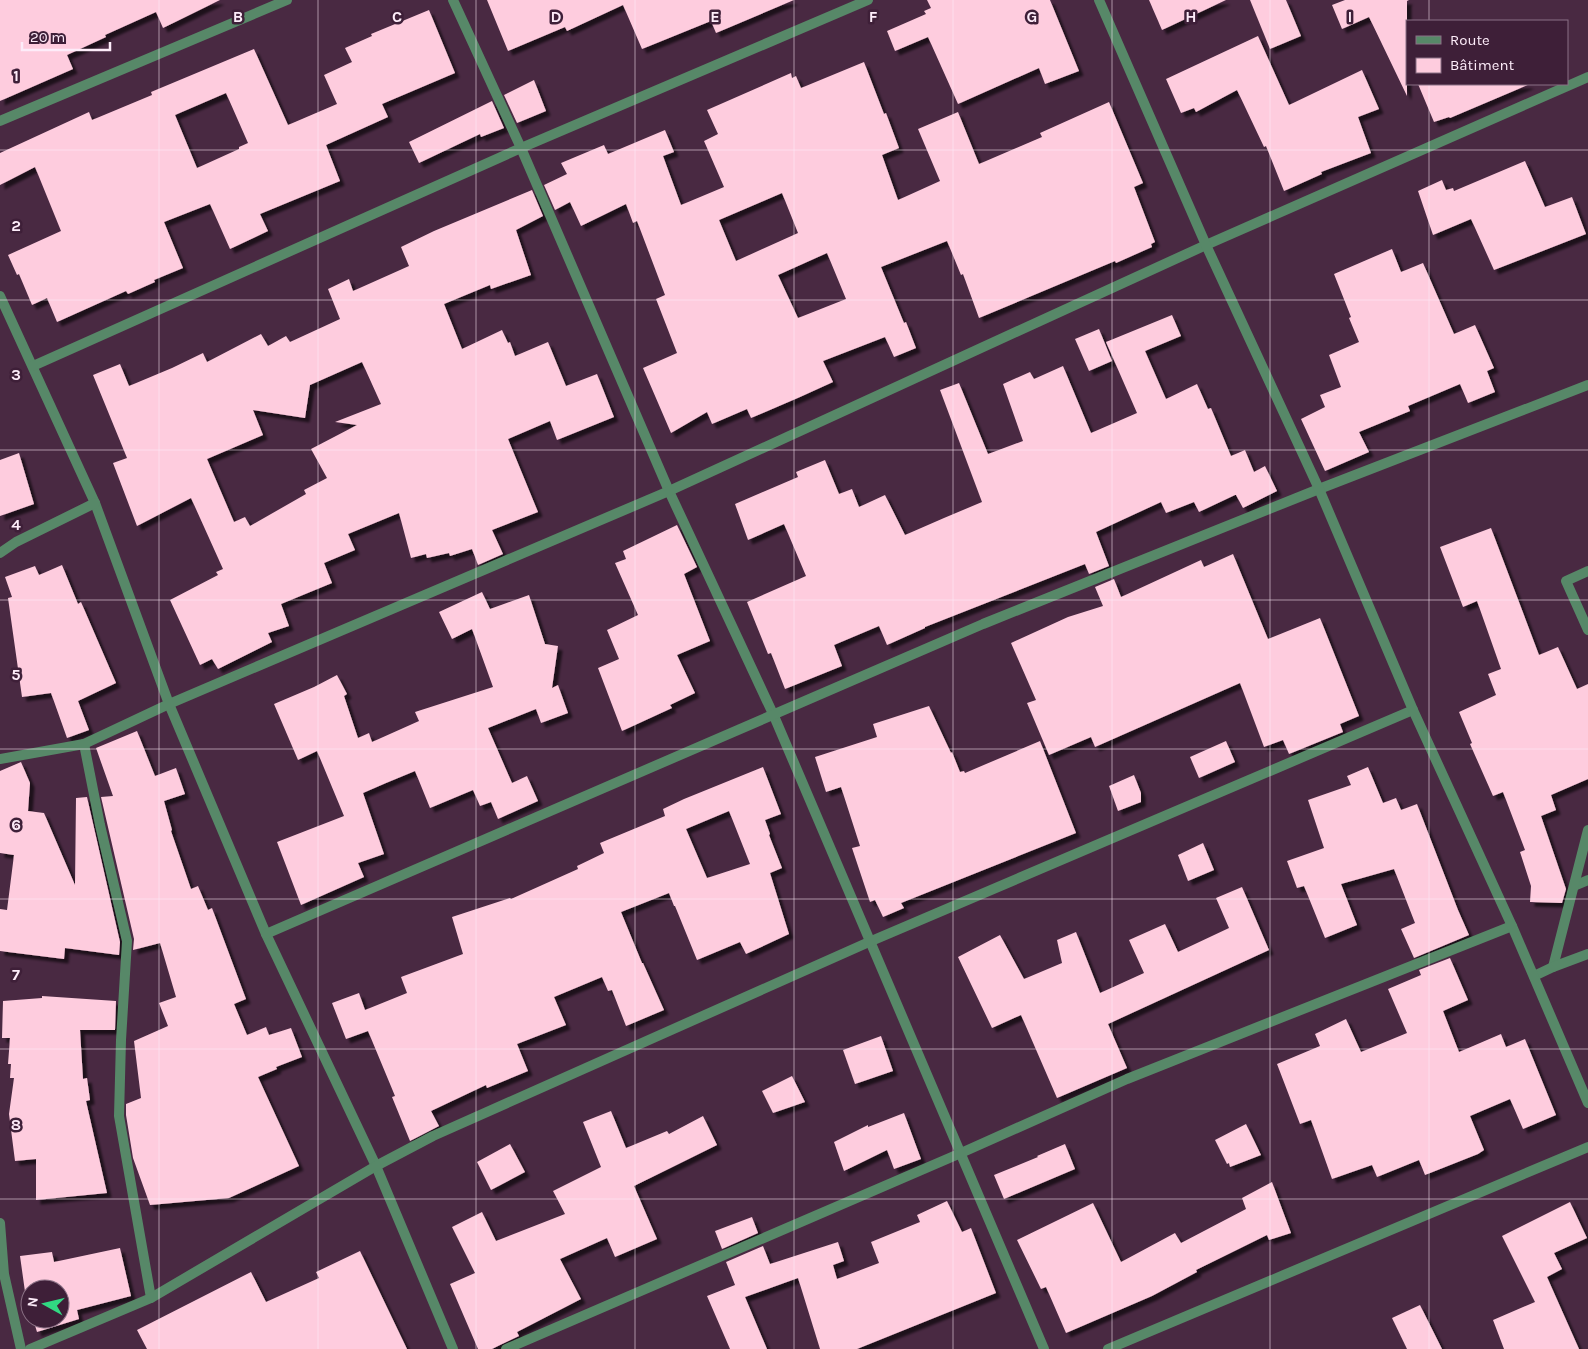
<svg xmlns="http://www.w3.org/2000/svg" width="1588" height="1349" font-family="Karla,sans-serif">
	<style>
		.building { fill: #feccde; fill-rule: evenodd; filter: url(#shadow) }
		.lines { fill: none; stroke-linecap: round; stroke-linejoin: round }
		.service { stroke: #578868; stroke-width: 10 }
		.minor { stroke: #578868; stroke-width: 10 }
		.tertiary { stroke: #578868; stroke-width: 10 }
		.grid { fill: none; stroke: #fdecf9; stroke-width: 1; stroke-opacity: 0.55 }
		.grid-label { font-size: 16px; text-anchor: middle; font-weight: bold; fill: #fdecf9; stroke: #3e1f38; stroke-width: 5; stroke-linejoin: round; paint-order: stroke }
	</style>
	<defs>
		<filter id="shadow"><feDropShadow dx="4.5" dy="4.5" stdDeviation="1" flood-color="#0009"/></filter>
	</defs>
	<rect width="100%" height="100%" fill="#492942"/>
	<g class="building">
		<path d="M0 0H220L163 28 156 12 105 35 106 37 67 55 73 69 0 101Z"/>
		<path d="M487 0H794L716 33 711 21 642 49 623 5 567 31 565 27 508 51Z"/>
		<path d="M927 0H1050L1079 71 1045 84 1039 68 958 104 928 37 895 51 887 31 926 14 924 11 931 8Z"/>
		<path d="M1149 0H1226L1162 30Z"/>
		<path d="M1250 0H1286L1301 36 1270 49Z"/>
		<path d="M1345 0H1409L1407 1V96L1369 17 1342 29 1332 5Z"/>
		<path d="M429 10 455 73 382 104 388 117 326 145 340 181 260 214 268 231 230 249 210 204 164 222 183 268 154 280 155 282 128 294 126 291 57 322 47 298 32 305 19 274 17 275 8 255 61 231 35 167 0 185V153L89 112 92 120 152 95 151 92 254 49 288 125 337 104 324 75 352 62 345 48 372 36 371 34ZM226 93 248 143 239 147V149L197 168 175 115Z"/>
		<path d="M1258 36 1289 105 1362 70 1379 109 1358 117 1371 153 1321 172 1322 174 1284 191 1266 146 1264 147 1237 90 1196 112 1194 108 1181 113 1166 79Z"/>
		<path d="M864 62 884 114 886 113 899 148 882 155 898 200 940 181 918 129 958 112 979 164 1042 137 1040 133 1109 102 1143 183 1134 187 1155 242 1151 244 1152 247 1116 263 1115 261 979 318 963 274 961 275 947 241 881 267 904 323 906 322 916 348 894 357 885 337 823 361 833 382 800 397 751 418 747 409 712 424 707 412 671 433 643 368 677 353 656 299 665 295 637 221 633 223 626 204 581 226 570 202 555 210 544 185 567 174 561 163 604 145 608 154 665 130 674 152 663 156 681 205 724 187 704 141 718 134 707 110 791 73 792 78 796 76 801 88ZM782 193 798 233 736 261 719 220ZM827 253 846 299 798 318 778 275Z"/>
		<path d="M534 80 546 111 517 123 504 95Z"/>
		<path d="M1418 84H1530L1450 118 1449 117 1434 122Z"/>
		<path d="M492 101 504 128 481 137 480 134 419 163 409 142Z"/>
		<path d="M1525 161 1545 207 1572 197 1586 234 1494 270 1471 219 1433 235 1418 191 1442 180 1446 190 1453 188 1454 191Z"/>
		<path d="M532 190 543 216 516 230 531 275 491 289 490 285 444 304 462 349 502 330 508 343 510 342 515 356 548 342 566 386 597 374 614 417 557 440 550 421 508 439 538 512 492 530 503 554 478 565 472 549 450 556 449 553 427 558 426 554 411 558 399 513 348 534 355 550 324 563 332 583 281 604 289 626 268 633 272 642 218 669 212 659 200 665 170 600 218 575 216 572 223 569 191 498 137 526 113 463 127 458 93 375 120 364 129 386 172 368 203 353 207 362 261 334 268 346 286 336 290 342 340 319 328 289 349 279 353 291 409 266 401 247 434 231ZM362 362 381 404 335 422 357 425 311 449 327 478 304 490 306 494 250 526 245 517 234 522 207 459 263 435 253 410 305 418 310 385Z"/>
		<path d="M1392 249 1401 272 1423 263 1454 334 1475 325 1494 368 1487 371 1495 392 1468 403 1460 384 1408 406 1410 411 1359 432 1369 452 1325 471 1301 419 1325 407 1320 395 1341 387 1329 355 1359 342 1349 318 1351 317 1334 274Z"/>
		<path d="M1172 315 1181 336 1145 351 1166 399 1197 384 1208 409 1211 408 1231 456 1245 450 1254 472 1265 466 1277 491 1243 508 1236 495H1235L1199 512 1194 502 1166 513 1161 502 1096 532 1109 566 1089 574 1085 564 925 627V628L887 645 879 626 834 645 842 666 785 689 771 653 768 654 747 602 806 576 784 524 748 540 735 504 798 477 796 472 825 460 839 494 852 489 859 507 885 495 905 535 944 518 982 502 940 390 959 383 988 454 1023 441 1003 384 1030 372 1034 379 1063 366 1091 433 1137 413 1106 342Z"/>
		<path d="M1099 329 1112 361 1089 371 1075 339Z"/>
		<path d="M19 453 34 504 0 516V460Z"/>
		<path d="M677 525 697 567 684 574 710 641 677 655 695 693 670 705 672 708 622 731 598 668 619 659 607 630 638 615 615 563 626 559 623 551Z"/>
		<path d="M1491 528 1539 655 1558 647 1577 689 1588 684V779L1551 795 1556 810 1541 816 1566 889 1562 903 1530 902 1531 886 1520 852 1525 850 1503 792 1493 796 1470 744 1472 743 1459 712 1496 695 1488 674 1501 669 1477 601 1463 607 1440 547Z"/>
		<path d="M1233 554 1268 639 1320 618 1359 716 1340 724 1343 732 1289 754 1283 740 1264 747 1240 683 1095 747 1091 737 1049 755 1027 703 1036 700 1011 643 1068 617 1103 606 1095 587 1114 579 1121 597 1201 560 1204 567Z"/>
		<path d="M62 565 78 604 81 602 116 683 78 701 89 730 67 738 51 693 22 697 8 598 12 597 5 577 35 566 39 575Z"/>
		<path d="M482 592 490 609 529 595 545 644 558 646 552 688 558 685 568 713 541 723 536 709 488 728 512 783 527 776 538 801 498 819 491 802 480 806 473 790 430 808 415 771 386 783 363 793 384 854 358 863 364 877 301 905 277 842 344 816 317 751 298 760 274 704 314 687 337 675 347 694 344 696 358 738 369 733 372 742 419 721 415 712 493 687 472 629 452 639 439 612Z"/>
		<path d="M929 706 951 753 952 752 960 772 964 771 965 773 1040 741 1076 833 901 903 904 908 883 917 875 900 870 902 852 848 860 846 841 787 826 792 815 757 877 737 873 724Z"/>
		<path d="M137 731 155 776 176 768 185 794 164 801 172 830 171 831 191 889 198 886 208 910 212 908 246 999 234 1004 247 1035 266 1027 269 1035 291 1028 302 1057 276 1067 277 1069 258 1077 299 1166 229 1198 150 1205 133 1158 126 1115V1104L141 1098 134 1041 168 1026 159 1003 176 997 160 943 133 950 134 939 101 797 113 796 96 748Z"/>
		<path d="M1226 741 1235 762 1199 778 1190 757Z"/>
		<path d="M21 762 30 783 28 811 44 813 75 885 76 798 87 797 120 942 119 955 65 948 64 959 0 951V909L7 910 14 855 0 853V771Z"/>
		<path d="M763 767 781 814 765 820 770 834 769 835 782 868 770 873 789 934 746 954 740 942 697 960 675 906H674L669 893 621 912 642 963H643L664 1010 626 1026 612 990 608 991 602 977 554 997 566 1025 517 1044 528 1071 487 1088 486 1085 431 1111 439 1126 410 1141 392 1097 395 1096 368 1031 346 1039 332 1003 359 993 365 1010 407 993 401 977 463 954 452 917 510 898 511 899 578 869 577 866 604 853 600 843 665 816 663 809 684 799ZM729 811 750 864 707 878 686 829Z"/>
		<path d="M1368 767 1383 803 1396 798 1401 810 1417 804 1458 910 1469 935 1414 958 1401 929 1415 923 1394 869 1341 884 1357 925 1325 938 1304 886 1297 888 1287 861 1324 848 1308 800 1351 785 1347 776Z"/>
		<path d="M1134 775 1141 793V802L1118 811 1109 786Z"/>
		<path d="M1203 843 1214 870 1188 881 1178 855Z"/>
		<path d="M1242 887 1269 950 1108 1024 1127 1068 1057 1098 1021 1015 992 1028 958 957 1000 935 1024 979 1062 963 1057 940 1076 932 1100 993 1144 973 1129 940 1165 924 1178 952 1229 928 1216 898Z"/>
		<path d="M1450 958 1468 1000 1443 1011 1459 1052 1501 1034 1506 1047 1525 1039 1556 1115 1523 1129 1510 1099 1470 1116 1484 1150 1478 1154 1425 1175 1419 1160 1377 1177 1372 1165 1332 1179 1311 1120 1300 1124 1277 1064 1320 1046 1315 1034 1346 1019 1361 1052 1407 1033 1388 989 1421 975 1419 970Z"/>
		<path d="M42 996 116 1001 115 1030H80L83 1079 87 1078 90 1100 86 1101 107 1193 36 1200V1159L15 1161 9 1114 14 1078H10L11 1064H8L10 1038H2L3 1001 42 998Z"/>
		<path d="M881 1036 893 1071 855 1084 843 1050Z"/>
		<path d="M792 1076 805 1102 773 1113 762 1091Z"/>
		<path d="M611 1111 626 1148 667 1131 669 1134 703 1116 717 1145 634 1186 657 1239 615 1257 607 1238 560 1259 581 1299 517 1332 519 1336 500 1345 492 1349H478L450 1284 475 1273 452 1227 482 1212 496 1241 565 1214 553 1191 601 1167 583 1122Z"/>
		<path d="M904 1113 921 1159 894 1169 887 1150 844 1171 834 1142 868 1125V1127Z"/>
		<path d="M1246 1124 1261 1155 1230 1167 1229 1163 1227 1164 1215 1140Z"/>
		<path d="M510 1144 525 1172 491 1190 477 1162Z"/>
		<path d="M1065 1144 1075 1169 1004 1199 994 1175 1038 1157 1037 1156Z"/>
		<path d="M1272 1182 1291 1233 1269 1240 1267 1235 1196 1270 1197 1272 1152 1296 1066 1333 1046 1287 1041 1289 1017 1240 1093 1203 1121 1262 1175 1233 1181 1243 1246 1209 1242 1198Z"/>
		<path d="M947 1201 962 1232 971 1228 996 1293 857 1349H820L798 1278 745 1297 767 1349H730L707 1296 735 1285 726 1262 763 1246 770 1264 838 1242 844 1261 833 1265 837 1279 879 1263 871 1242 920 1222 917 1215Z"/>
		<path d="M1570 1202 1587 1238 1554 1253 1562 1269 1547 1277 1579 1349H1504L1493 1320 1535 1302 1502 1236Z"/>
		<path d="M752 1217 758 1233 722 1249 715 1231Z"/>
		<path d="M120 1248 131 1296 77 1310 79 1319 37 1332 33 1319H60V1289H30V1311L28 1306H27L20 1256 52 1252 54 1262Z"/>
		<path d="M360 1251 407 1349H147L137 1330 251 1272 266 1302 319 1278 316 1272Z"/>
		<path d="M1420 1305 1442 1349H1407L1392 1318Z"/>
	</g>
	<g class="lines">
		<g class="service">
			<path d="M1588 571 1566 581 1588 630"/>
			<path d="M1574 886 1588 880"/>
			<path d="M1553 967 1588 830"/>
		</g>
		<g class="minor">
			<path d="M453 0 521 148 669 491 774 716 1044 1349"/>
			<path d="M0 121 287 0"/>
			<path d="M0 296 95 503 169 704 266 934 376 1166 453 1349"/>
			<path d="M33 366 521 148 868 0"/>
			<path d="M0 553 16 542 95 503"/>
			<path d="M84 744 100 825 127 941 121 1040 119 1116 151 1298"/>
			<path d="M0 759 84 744 169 704 669 491 1206 245 1588 77"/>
			<path d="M266 934 983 624 1319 489 1588 385"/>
			<path d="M1534 976 1553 967 1588 954"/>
			<path d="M0 1223 4 1274 21 1349"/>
			<path d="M30 1349 151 1298 376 1166 433 1136 869 942 1413 710"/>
			<path d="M506 1349 961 1153 1127 1079 1512 926"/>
			<path d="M1108 1349 1588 1147"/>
		</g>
		<path class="tertiary" d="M1099 0 1206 245 1319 489 1413 710 1512 926 1588 1103"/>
	</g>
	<path class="grid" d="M159 0V1349M318 0V1349M476 0V1349M635 0V1349M794 0V1349M953 0V1349M1112 0V1349M1270 0V1349M1429 0V21M1429 84V1349M0 150H1588M0 300H1588M0 450H1588M0 600H1588M0 749H1588M0 899H1588M0 1049H1588M0 1199H1588"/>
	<g class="grid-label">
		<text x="238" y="22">B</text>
		<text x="397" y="22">C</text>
		<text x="556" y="22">D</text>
		<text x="715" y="22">E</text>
		<text x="873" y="22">F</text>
		<text x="1032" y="22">G</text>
		<text x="1191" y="22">H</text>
		<text x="1350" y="22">I</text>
		<text x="16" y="81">1</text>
		<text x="16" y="231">2</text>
		<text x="16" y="380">3</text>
		<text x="16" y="530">4</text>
		<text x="16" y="680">5</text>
		<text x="16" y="830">6</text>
		<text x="16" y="980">7</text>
		<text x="16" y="1130">8</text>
	</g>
	<rect x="1406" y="20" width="162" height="65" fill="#3e1f38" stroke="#8a7185"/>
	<rect x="1416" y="36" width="25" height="8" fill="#578868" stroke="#8a7185"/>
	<text x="1450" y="45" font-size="15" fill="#fdecf9">Route</text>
	<rect x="1416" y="58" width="25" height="15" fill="#feccde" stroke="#8a7185"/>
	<text x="1450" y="70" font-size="15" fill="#fdecf9">Bâtiment</text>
	<g transform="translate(45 1304) rotate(278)"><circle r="24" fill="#3e1f38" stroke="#8a7185"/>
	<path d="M0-4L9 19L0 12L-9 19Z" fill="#31d882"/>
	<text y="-8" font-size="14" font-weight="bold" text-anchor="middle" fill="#fdecf9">N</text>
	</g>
	<path d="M22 42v8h88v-8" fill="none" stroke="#fdecf9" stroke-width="2.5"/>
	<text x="30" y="42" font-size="15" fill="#fdecf9" stroke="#3e1f38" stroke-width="4" paint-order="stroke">20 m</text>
</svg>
